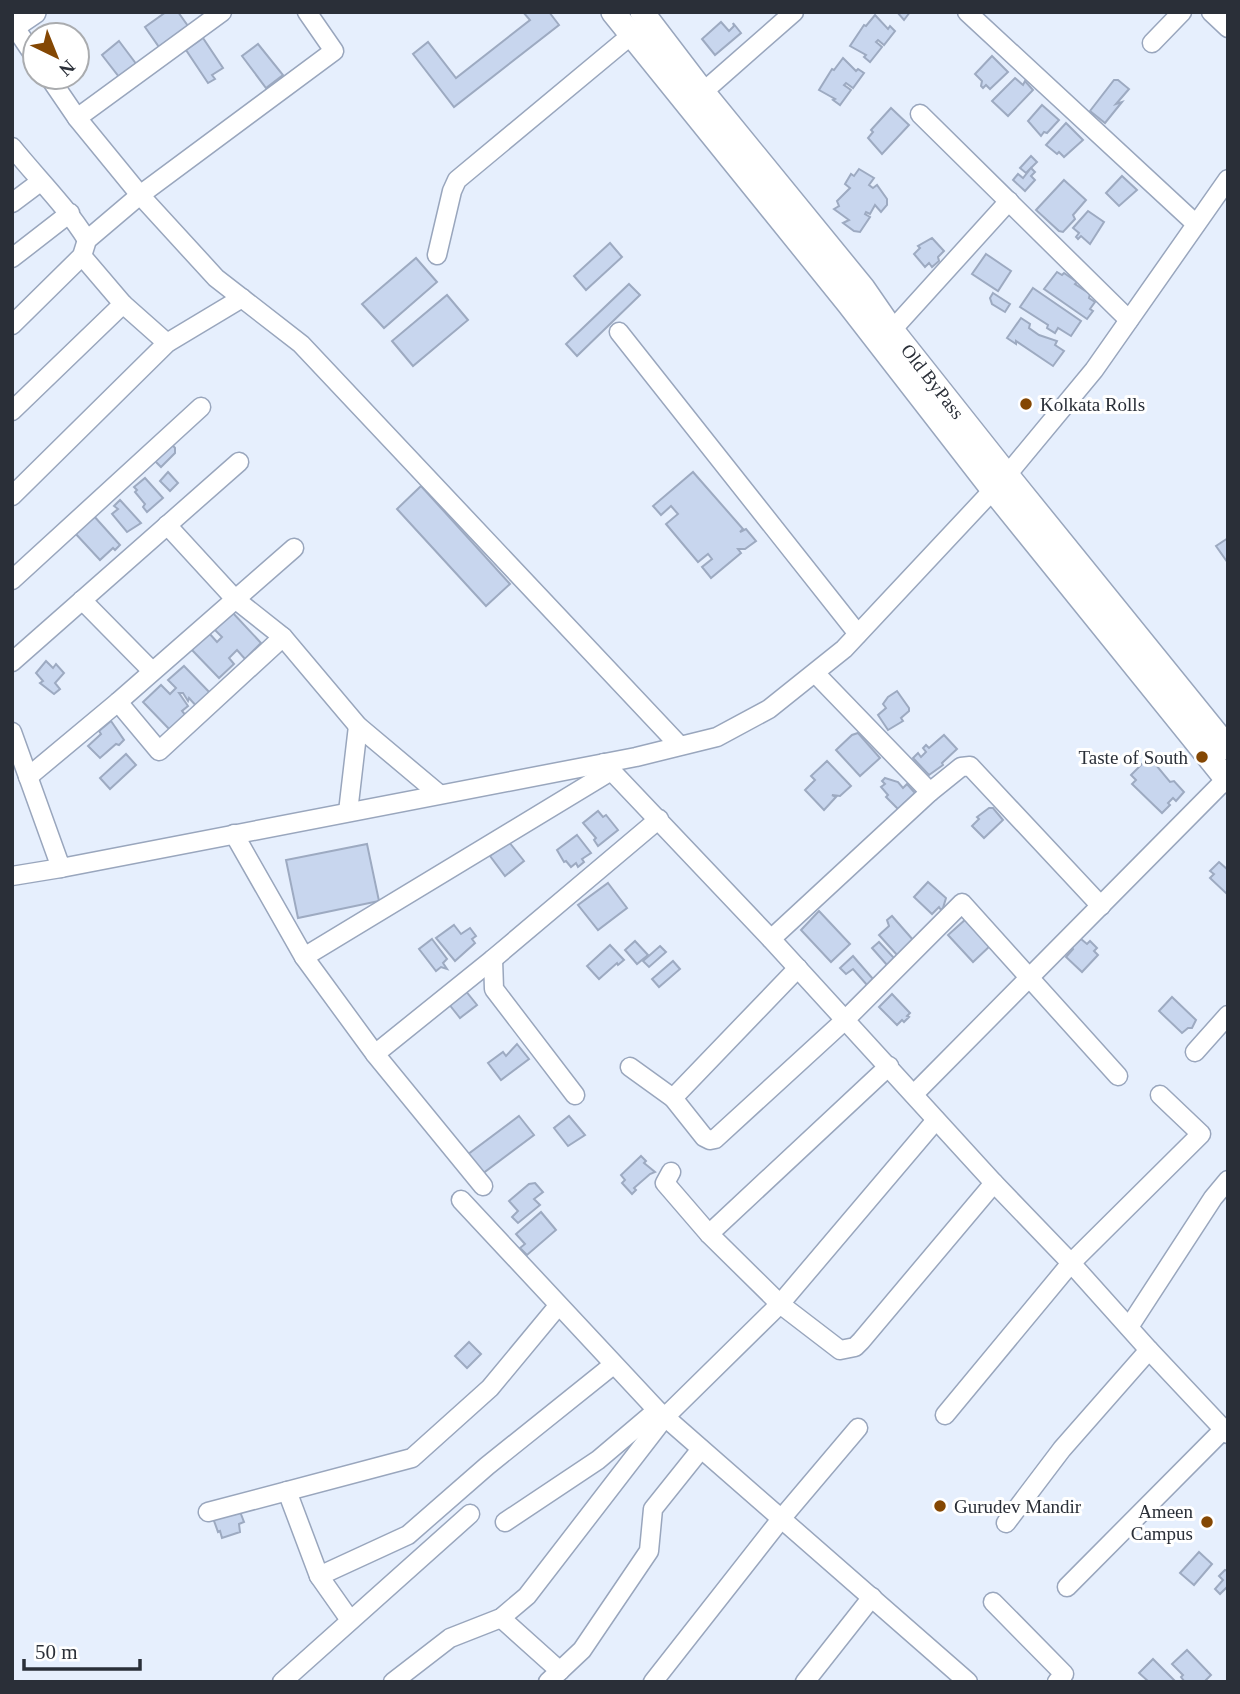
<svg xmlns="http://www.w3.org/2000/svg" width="1240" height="1694" font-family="Georgia,serif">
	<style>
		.building { fill: #c8d6ee; stroke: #9daac1; stroke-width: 2 }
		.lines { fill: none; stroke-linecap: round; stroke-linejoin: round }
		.minor-casing { stroke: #99a6bd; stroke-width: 21 }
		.major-casing { stroke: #99a6bd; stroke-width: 26 }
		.minor { stroke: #fff; stroke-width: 18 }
		.major { stroke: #fff; stroke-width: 23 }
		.poi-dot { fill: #844703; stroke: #fff; stroke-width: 2.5 }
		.labels { text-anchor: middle; stroke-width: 6; stroke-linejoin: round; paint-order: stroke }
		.street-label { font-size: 19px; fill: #2a2f38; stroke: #fff }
		.poi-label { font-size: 19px; fill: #2a2f38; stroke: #fff; text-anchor: start }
	</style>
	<rect width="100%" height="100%" fill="#e6effd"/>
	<g class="building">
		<path d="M166 12H178L188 26 159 47 145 27Z"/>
		<path d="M523 12H549L559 25 454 107 413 54 428 42 456 78 530 20Z"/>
		<path d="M897 12H910L904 20Z"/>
		<path d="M875 15 888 29 890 26 895 31 884 45 878 40 876 42 882 47 870 62 864 57 866 55 850 46 864 25 866 26Z"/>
		<path d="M721 22 729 31 734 26 733 23 741 33 715 55 702 39Z"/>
		<path d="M203 38 223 68 212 75 215 79 208 83 186 50Z"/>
		<path d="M119 41 140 69 123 82 102 55Z"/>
		<path d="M258 44 283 75 266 88 242 56Z"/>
		<path d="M992 56 1008 72 990 89 986 85 983 88 981 86 982 81 975 74Z"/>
		<path d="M843 58 856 71 858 69 864 73 853 88 846 83 844 85 851 90 840 105 833 100 835 99 819 90 832 69 834 70Z"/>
		<path d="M1015 78 1023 85 1025 81 1033 90 1008 116 992 101Z"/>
		<path d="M1114 80H1118L1129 89 1116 104 1122 102 1105 123 1090 111Z"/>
		<path d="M1042 105 1059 120 1047 133 1044 132 1041 136 1028 121Z"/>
		<path d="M891 108 909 125 882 154 868 138 873 132 871 130Z"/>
		<path d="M1066 123 1083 140 1064 157 1059 152 1057 154 1046 145Z"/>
		<path d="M1031 156 1037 162 1026 173 1020 168Z"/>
		<path d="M1031 168 1035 172 1031 176 1035 180 1025 191 1013 180 1018 174 1023 178Z"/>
		<path d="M859 169 874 178 869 185 873 188 877 185 887 199V205L881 212 875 205 870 214 866 212 865 214 870 217 860 232 854 231 843 223 849 220 834 209 839 206 837 201 850 188 845 184 851 174 854 176Z"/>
		<path d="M1122 176 1137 190 1119 206 1106 193Z"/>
		<path d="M1064 180 1086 200 1073 215 1075 219 1063 232 1059 231 1036 210Z"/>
		<path d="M1088 211 1104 222 1090 244 1081 236 1078 239 1076 237 1079 233 1073 228Z"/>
		<path d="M932 238 944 251 938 257 939 261 932 267 929 263 925 267 914 254 920 248 918 246Z"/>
		<path d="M610 243 622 257 586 290 574 276Z"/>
		<path d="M986 254 1011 271 998 291 972 274Z"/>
		<path d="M416 258 437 282 384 328 362 304Z"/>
		<path d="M1057 272 1062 275 1064 273 1077 282 1075 284 1090 294 1089 298 1095 302 1090 309 1093 311 1087 319 1044 289Z"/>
		<path d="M629 284 640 295 577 356 566 344Z"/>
		<path d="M1033 288 1081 321 1071 336 1058 328 1055 333 1047 328 1048 325 1020 307Z"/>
		<path d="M993 293 1010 304 1005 312 992 304 990 298Z"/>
		<path d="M447 295 468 320 413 366 392 341Z"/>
		<path d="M1021 318 1030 324 1029 328 1039 335 1057 341 1055 345 1064 351 1053 366 1016 341V344L1007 338Z"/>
		<path d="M168 440 175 448V453L161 467 151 457Z"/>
		<path d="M168 472 178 483 170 491 160 481Z"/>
		<path d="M693 472 743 529 740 532 746 529 756 541 745 549H738L741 553 711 578 702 567 712 559 708 554 698 562 666 524 678 514 671 506 661 515 653 506Z"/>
		<path d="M145 478 163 498 147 512 143 507 145 504 135 492 137 490 134 487Z"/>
		<path d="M421 486 510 584 486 606 397 509Z"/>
		<path d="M120 500 141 523 127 532 112 514 118 509 114 506Z"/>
		<path d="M93 515 120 545 115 550 113 548 100 560 74 532Z"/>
		<path d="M1228 538V563L1216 546Z"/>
		<path d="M232 612 261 643 245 659 237 650 229 658 234 664 219 678 191 649 209 633 217 642 222 637 214 629Z"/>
		<path d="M46 661 53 668 56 664 64 673 55 683 60 689 54 694 40 683 43 681 36 673Z"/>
		<path d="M184 666 213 696 199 709 189 698 188 701 183 693H179L188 706 182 711 187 717 172 732 143 702 161 685 170 694 176 688 168 680Z"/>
		<path d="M897 691 909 708V711L901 718 903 721 888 730 878 715 886 708 883 704 888 697Z"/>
		<path d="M111 721 124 740 119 745 116 744 100 758 88 746 101 734 99 731Z"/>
		<path d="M858 733 880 758 860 776 836 750 852 735Z"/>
		<path d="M944 735 957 749 942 763 943 765 929 775 913 758 918 753 921 757 926 752 923 748 926 745 929 748Z"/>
		<path d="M126 754 136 765 110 789 100 778Z"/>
		<path d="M1151 759 1170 782 1174 781 1184 792 1176 801 1173 798 1168 803 1170 805 1162 813 1132 784 1136 780 1131 775 1145 761Z"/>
		<path d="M827 761 851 786 840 796 832 795 836 797 824 810 805 790 815 780 811 776Z"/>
		<path d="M885 778 898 782 903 788 907 784 915 793 898 809 886 797 888 795 881 787 885 784 882 781Z"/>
		<path d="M989 808H993L1003 820 984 838 972 826 979 819 977 817Z"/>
		<path d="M598 811 603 817 606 815 618 830 598 846 594 840 596 838 583 823Z"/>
		<path d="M577 835 591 853 582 859 584 862 578 867 576 863 571 867 566 861 564 862 557 850Z"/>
		<path d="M509 842 524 861 505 876 490 856Z"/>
		<path d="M367 844 379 901 298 918 286 860Z"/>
		<path d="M1219 862 1228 870V895L1210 878 1214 874 1210 871Z"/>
		<path d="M928 882 946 898 943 908 941 910 939 907 932 914 914 897Z"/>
		<path d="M608 883 627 908 598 930 578 905Z"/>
		<path d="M819 911 850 944 831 962 801 930Z"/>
		<path d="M892 916 914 941 898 956 879 935 889 926 887 920Z"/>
		<path d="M966 919 991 945 973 962 948 935Z"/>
		<path d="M454 925 461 934 470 928 476 936 472 939 475 943 455 961 436 938Z"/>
		<path d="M432 939 447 959 443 963 447 969 441 967 436 971 419 949Z"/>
		<path d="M1081 939 1087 944 1090 941 1097 948 1094 951 1098 955 1082 972 1066 957 1073 949 1072 947Z"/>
		<path d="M635 941 648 955 637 964 625 950Z"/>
		<path d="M879 942 894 958 887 965 872 948Z"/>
		<path d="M610 945 624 960 618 965 617 963 599 979 587 966Z"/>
		<path d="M660 946 666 952 649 967 643 961Z"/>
		<path d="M853 956 873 979 867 985 853 969 846 974 840 968Z"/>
		<path d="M673 961 680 969 659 987 652 979Z"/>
		<path d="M465 990 477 1005 460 1018 448 1003Z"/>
		<path d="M892 994 910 1013 907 1016 909 1017 904 1022 902 1020 897 1025 879 1007Z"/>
		<path d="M1172 997 1196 1020 1192 1028H1188L1182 1033 1159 1011Z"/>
		<path d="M517 1044 529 1059 501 1080 488 1063 503 1052 506 1056Z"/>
		<path d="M519 1116 534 1135 482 1174 467 1155Z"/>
		<path d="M569 1116 585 1135 568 1146 554 1128Z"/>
		<path d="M641 1156 646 1161 644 1163 655 1172 650 1174 634 1188 636 1190 632 1194 622 1183 625 1180 621 1175Z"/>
		<path d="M535 1183 543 1192 534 1199 540 1205 518 1223 512 1217 518 1211 509 1201 529 1184Z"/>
		<path d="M541 1212 556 1230 527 1255 520 1248 525 1244 516 1234Z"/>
		<path d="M469 1342 481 1354 467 1368 455 1356Z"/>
		<path d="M239 1509 244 1522 239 1524 240 1532 222 1538 220 1531 218 1532 213 1518Z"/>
		<path d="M1199 1552 1212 1564 1194 1585 1180 1573Z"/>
		<path d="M1225 1570 1228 1571V1586L1220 1594 1215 1589 1223 1580 1219 1576Z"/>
		<path d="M1187 1650 1211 1675 1204 1682H1185L1181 1677 1183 1675 1172 1664Z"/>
		<path d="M1153 1659 1176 1682H1149L1139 1673Z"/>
	</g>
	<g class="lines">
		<defs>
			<g id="minor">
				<path d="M967 12 1196 224"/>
				<path d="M1211 12 1228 28"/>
				<path d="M12 23 35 57"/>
				<path d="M1152 43 1182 12"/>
				<path d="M49 77 77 118 140 195 216 278 301 344 679 745"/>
				<path d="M703 92 794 12"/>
				<path d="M920 114 1129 320"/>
				<path d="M77 118 222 12"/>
				<path d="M12 147C37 178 66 206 87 240"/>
				<path d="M12 203 40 182"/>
				<path d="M437 255 452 191 457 180 641 27"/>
				<path d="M82 256 123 304 167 343"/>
				<path d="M12 258 70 213"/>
				<path d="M12 325 82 256 87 240 140 195 334 51 307 12"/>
				<path d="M892 330 1009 201"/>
				<path d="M619 332 858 634"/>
				<path d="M12 411 123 304"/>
				<path d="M12 496 167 343 242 298"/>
				<path d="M167 525 235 599 283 637 358 726 439 794"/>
				<path d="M12 580 201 407"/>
				<path d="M82 600 152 671"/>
				<path d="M12 662 239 462"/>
				<path d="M118 702 159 751 283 637"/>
				<path d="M12 732 61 868 636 757 717 737 769 709 844 649 1007 475 1094 370 1228 179"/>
				<path d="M604 763 771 939 994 1183 1071 1263 1149 1350 1228 1434"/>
				<path d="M28 777 118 702 294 548"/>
				<path d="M930 792 961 767 970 766 1101 906"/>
				<path d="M348 812 358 726"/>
				<path d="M234 834 304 957 375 1054 483 1186"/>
				<path d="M12 876 61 868"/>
				<path d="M771 939 930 792 815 673"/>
				<path d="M304 957 611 771"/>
				<path d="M493 959 494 989 575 1095"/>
				<path d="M1195 1052 1228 1015"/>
				<path d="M375 1054 493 959 659 819"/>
				<path d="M630 1067 673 1098 704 1137 710 1140 715 1139 845 1020 962 903 1118 1076"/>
				<path d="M914 1094 1228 777"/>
				<path d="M673 1098 798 968"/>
				<path d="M671 1172 665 1183 709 1234 780 1304 840 1350 855 1347 861 1341 994 1183"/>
				<path d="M461 1200 657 1410 968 1682"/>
				<path d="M709 1234 889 1066"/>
				<path d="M1129 1327 1213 1198 1228 1180"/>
				<path d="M945 1415 1071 1263 1201 1134 1160 1095"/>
				<path d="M287 1491 319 1576 350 1620"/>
				<path d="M208 1512 412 1458 490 1388 558 1306"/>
				<path d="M505 1522 598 1460 657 1410"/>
				<path d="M1006 1523 1062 1449 1149 1350"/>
				<path d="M319 1576 408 1535 487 1466 613 1365"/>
				<path d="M1067 1587 1224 1429"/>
				<path d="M993 1602 1064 1674 1057 1682"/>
				<path d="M501 1618 560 1671"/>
				<path d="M282 1682 470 1514"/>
				<path d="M393 1682 450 1638 501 1618 527 1596 665 1417 780 1304 936 1120"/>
				<path d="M548 1682 582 1650 649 1551 653 1509 701 1449"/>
				<path d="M653 1682 781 1519 858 1428"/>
				<path d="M805 1682 872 1597"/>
			</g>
			<g id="major">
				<path d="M613 12 848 303 993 490 1228 781"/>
				<path d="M642 12 703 92 863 288 892 330 1007 475 1228 748"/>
				<path d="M12 27 34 12"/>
			</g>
		</defs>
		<use href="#minor" class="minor-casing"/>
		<use href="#major" class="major-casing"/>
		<use href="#minor" class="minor"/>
		<use href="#major" class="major"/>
	</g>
	<g class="poi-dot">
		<circle cx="1026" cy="404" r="7"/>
		<circle cx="1202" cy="757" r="7"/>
		<circle cx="940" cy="1506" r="7"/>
		<circle cx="1207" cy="1522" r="7"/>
	</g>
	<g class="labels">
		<g class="street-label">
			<text transform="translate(933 381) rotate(52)" y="7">Old ByPass</text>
		</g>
		<g class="poi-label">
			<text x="1040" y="411">Kolkata Rolls</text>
			<text x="1188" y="764" text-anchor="end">Taste of South</text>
			<text x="954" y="1513">Gurudev Mandir</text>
			<text x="1193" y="1518" text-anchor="end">Ameen<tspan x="1193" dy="22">Campus</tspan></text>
		</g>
	</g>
	<rect width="1240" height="1694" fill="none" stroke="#2a2f38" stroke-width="28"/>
	<g transform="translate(56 56) rotate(137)"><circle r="33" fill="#ffffff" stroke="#aaacaf" stroke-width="2"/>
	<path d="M0-5L12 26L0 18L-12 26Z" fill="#844703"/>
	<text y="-10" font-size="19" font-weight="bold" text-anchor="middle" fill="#2a2f38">N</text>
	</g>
	<path d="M24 1659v10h116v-10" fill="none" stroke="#2a2f38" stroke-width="3.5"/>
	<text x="35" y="1659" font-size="21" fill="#2a2f38" stroke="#ffffff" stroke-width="5" paint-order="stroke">50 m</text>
</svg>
